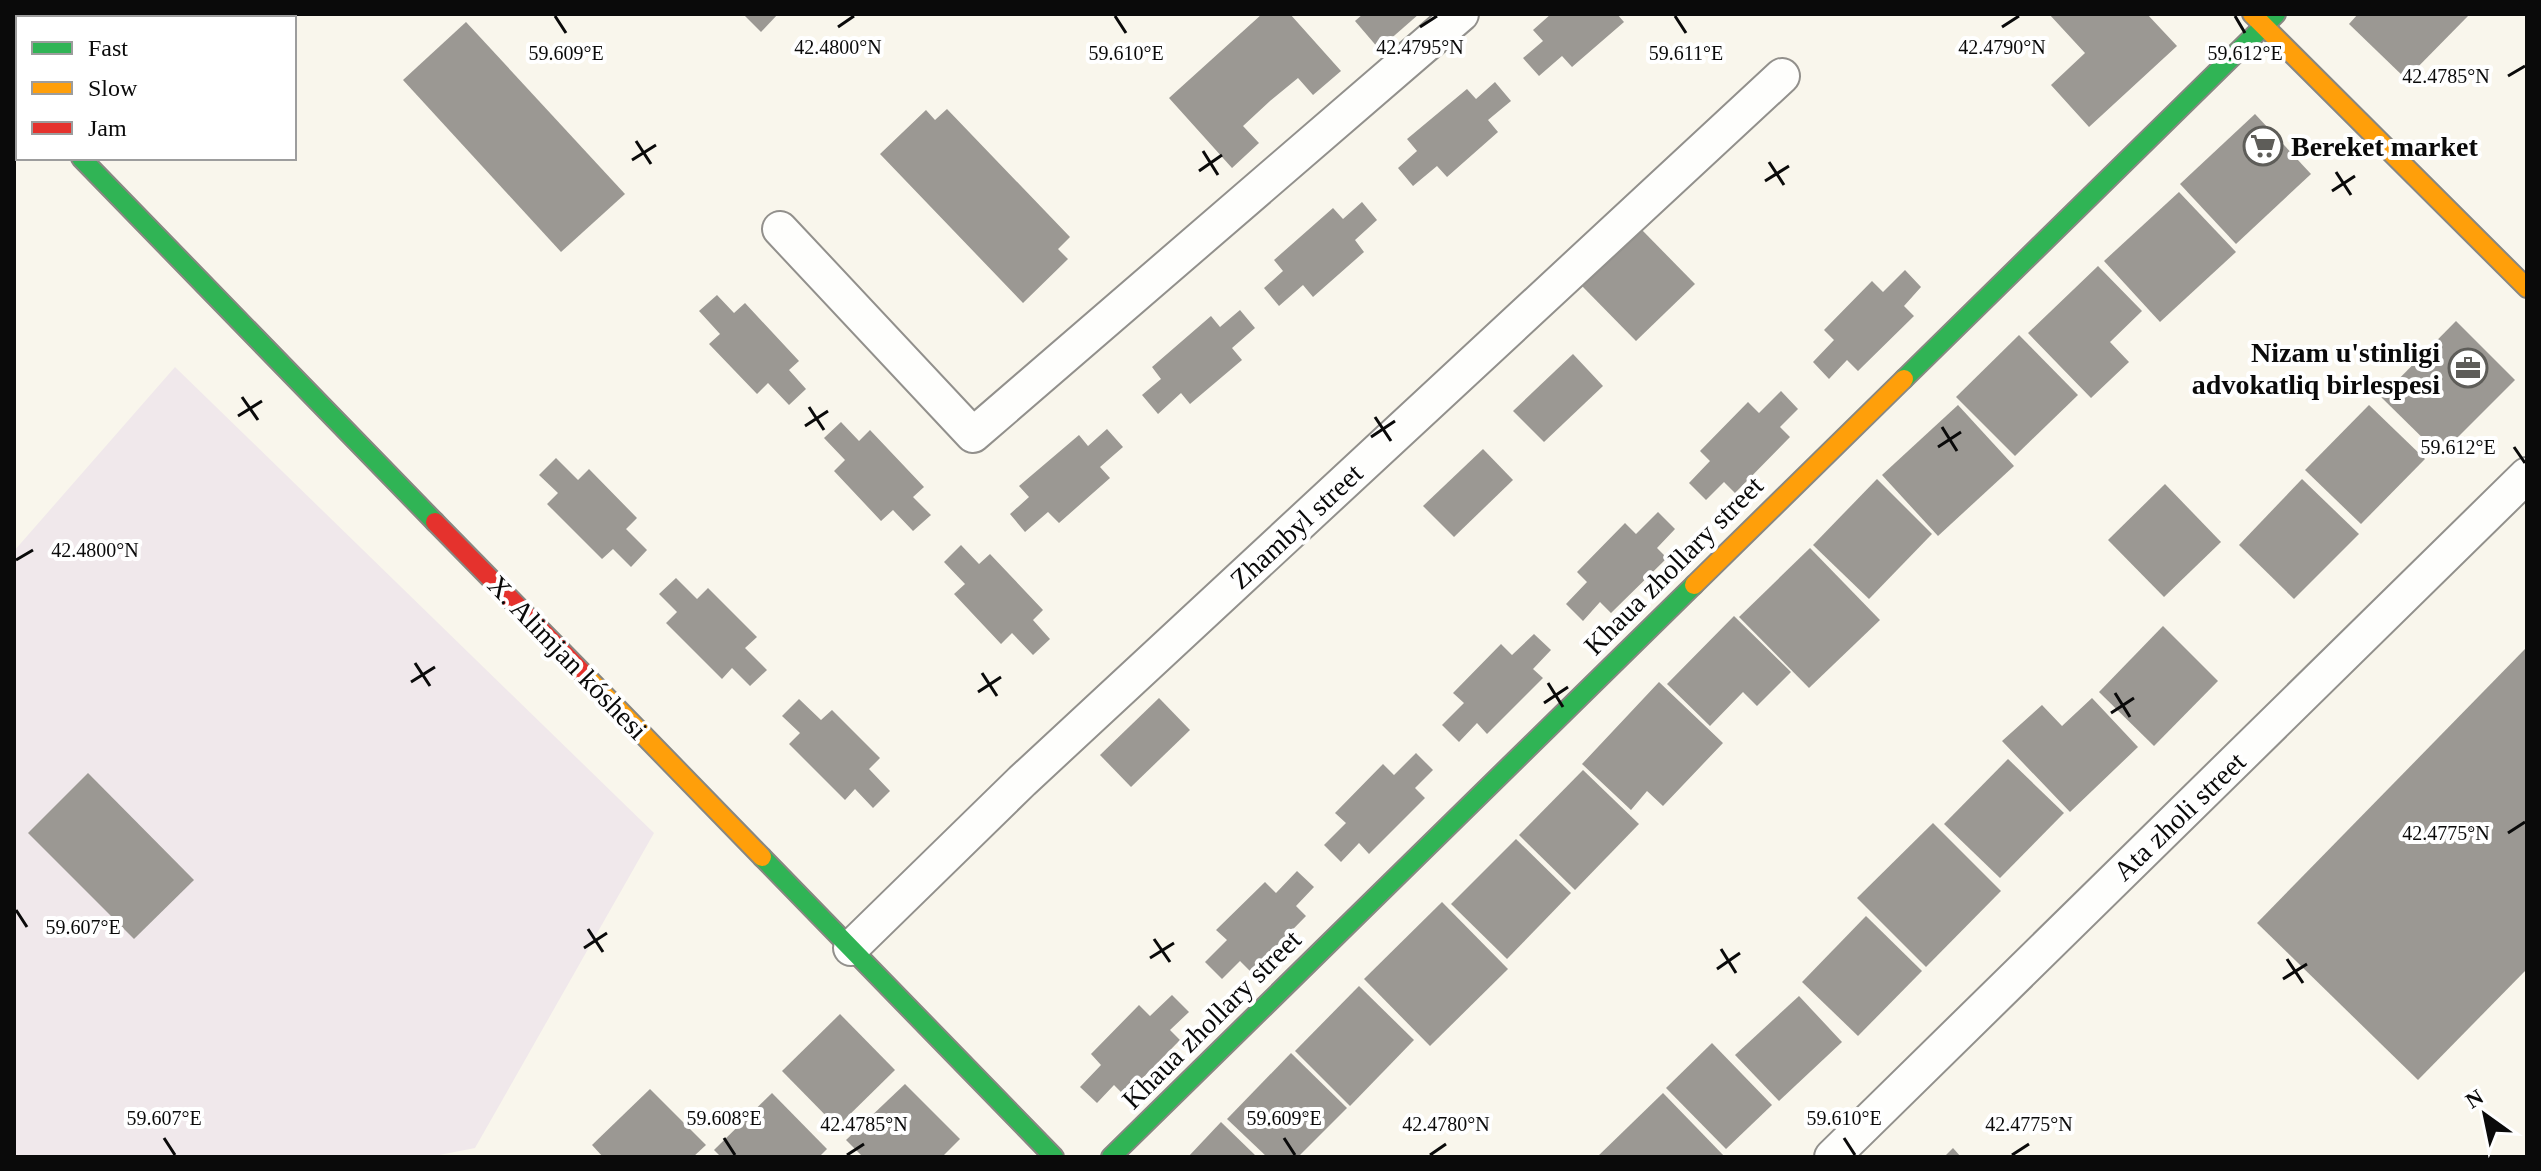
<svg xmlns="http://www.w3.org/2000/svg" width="2541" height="1171" font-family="'Times New Roman',serif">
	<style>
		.industrial { fill: #f0e8eb }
		.building { fill: #9b9893 }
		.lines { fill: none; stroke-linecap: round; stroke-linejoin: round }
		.street-casing { stroke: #92908c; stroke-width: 38 }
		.fast-casing { stroke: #888782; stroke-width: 22 }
		.slow-casing { stroke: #888782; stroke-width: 22 }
		.jam-casing { stroke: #888782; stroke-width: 22 }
		.street { stroke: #fefefc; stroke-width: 34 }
		.fast { stroke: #30b455; stroke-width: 18 }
		.slow { stroke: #ff9f0a; stroke-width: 18 }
		.jam { stroke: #e5322d; stroke-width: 18 }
		.ticks { fill: none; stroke: #0a0a0a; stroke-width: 3 }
		.labels { text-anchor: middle; stroke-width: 8; stroke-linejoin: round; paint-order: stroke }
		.poi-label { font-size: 28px; font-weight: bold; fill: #0a0a0a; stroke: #fff; text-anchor: start }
		.street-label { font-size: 28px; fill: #0a0a0a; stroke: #fff }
		.ticks-label { font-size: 20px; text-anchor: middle; fill: #0a0a0a; stroke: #fff; stroke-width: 8; stroke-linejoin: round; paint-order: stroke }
	</style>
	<rect width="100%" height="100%" fill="#f9f6ec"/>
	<path class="industrial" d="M175 367 654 833 475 1148 429 1157H14V551Z"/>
	<g class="building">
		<path d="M125 14H223L227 18H129Z"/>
		<path d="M743 14H778L761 32Z"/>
		<path d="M1262 14H1290L1341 71 1313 95 1298 78 1270 101 1243 126 1259 143 1232 168 1169 98Z"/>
		<path d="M1363 14H1419L1379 49 1355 21Z"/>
		<path d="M1551 14H1617L1624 22 1572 67 1562 56 1539 76 1523 58 1543 41 1533 30Z"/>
		<path d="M2049 14H2147L2177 46 2089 127 2051 85 2085 53Z"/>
		<path d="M2358 14H2470L2406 79 2349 24Z"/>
		<path d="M466 22 625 194 561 252 403 80Z"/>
		<path d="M1495 82 1511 101 1488 120 1498 132 1447 177 1437 166 1413 186 1398 168 1417 151 1407 139 1467 89 1476 99Z"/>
		<path d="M947 109 1070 237 1058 249 1068 259 1023 303 880 154 926 110 935 120Z"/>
		<path d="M2255 114 2311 174 2236 244 2180 184Z"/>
		<path d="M2179 192 2236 252 2160 322 2104 261Z"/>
		<path d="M1362 202 1377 220 1355 240 1364 252 1313 297 1303 285 1279 306 1264 288 1283 271 1274 260 1333 208 1343 219Z"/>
		<path d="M1641 229 1695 284 1636 341 1582 286Z"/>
		<path d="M2098 266 2142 311 2110 342 2129 362 2091 398 2028 333Z"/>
		<path d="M1905 270 1921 287 1904 306 1914 316 1858 371 1847 360 1829 379 1813 362 1834 340 1824 330 1872 281 1883 292Z"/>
		<path d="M717 295 734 313 745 303 799 361 789 370 806 389 789 405 768 383 757 394 709 344 720 334 699 311Z"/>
		<path d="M1240 310 1255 328 1232 348 1242 360 1190 404 1181 393 1158 414 1142 395 1161 379 1152 367 1211 316 1220 327Z"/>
		<path d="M2456 321 2515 380 2440 455 2381 397Z"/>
		<path d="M2019 335 2078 395 2015 456 1956 397Z"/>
		<path d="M1573 354 1603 386 1544 442 1513 411Z"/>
		<path d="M1781 391 1798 409 1780 427 1790 437 1735 493 1724 482 1706 500 1689 483 1710 461 1700 451 1748 402 1759 413Z"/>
		<path d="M1958 405 2014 466 1938 536 1882 475Z"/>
		<path d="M2369 405 2425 459 2361 524 2305 470Z"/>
		<path d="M841 422 859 441 870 430 924 487 913 497 931 515 913 531 893 510 881 521 834 471 845 460 824 438Z"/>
		<path d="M1107 429 1123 447 1100 467 1110 478 1059 523 1048 512 1025 532 1010 514 1029 497 1019 486 1079 435 1088 446Z"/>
		<path d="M1483 449 1513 480 1454 537 1423 506Z"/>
		<path d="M556 458 578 480 589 469 637 518 626 529 647 550 631 567 613 549 602 559 547 504 558 493 539 475Z"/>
		<path d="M1877 479 1932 534 1869 599 1813 545Z"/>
		<path d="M2302 479 2359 534 2294 599 2239 545Z"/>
		<path d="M2165 484 2221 542 2164 597 2108 540Z"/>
		<path d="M1658 512 1675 529 1657 548 1667 558 1611 613 1600 602 1583 621 1566 604 1587 582 1577 572 1625 523 1636 534Z"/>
		<path d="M961 545 979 564 990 554 1043 610 1033 620 1050 639 1033 655 1012 633 1001 644 954 594 965 584 944 562Z"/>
		<path d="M1810 548 1880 620 1809 688 1739 617Z"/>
		<path d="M676 578 697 599 708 588 757 637 745 648 767 670 750 686 732 668 722 679 666 623 677 612 659 594Z"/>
		<path d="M1734 616 1791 672 1757 706 1743 692 1710 726 1667 684Z"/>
		<path d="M2163 626 2218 681 2154 746 2099 692Z"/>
		<path d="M1534 634 1551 650 1533 669 1543 678 1487 734 1477 723 1459 742 1442 725 1464 703 1453 693 1501 644 1512 655Z"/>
		<path d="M2525 649 2527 969 2418 1080 2257 923Z"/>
		<path d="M1659 682 1723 743 1663 806 1647 791 1631 810 1582 764Z"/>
		<path d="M1159 698 1190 730 1131 787 1100 755Z"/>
		<path d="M2092 698 2138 747 2070 812 2002 741 2042 705 2062 726Z"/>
		<path d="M799 699 821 720 832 710 880 758 869 769 890 791 873 808 855 789 845 800 789 744 800 733 782 716Z"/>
		<path d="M1416 753 1433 770 1415 788 1425 798 1369 854 1359 843 1341 862 1324 845 1346 823 1335 813 1383 764 1394 775Z"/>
		<path d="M2008 759 2064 813 2000 878 1944 824Z"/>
		<path d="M1583 770 1639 824 1575 890 1519 835Z"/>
		<path d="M88 773 194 880 134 939 28 833Z"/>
		<path d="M1933 823 2001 891 1926 967 1857 898Z"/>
		<path d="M1516 839 1571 893 1507 959 1451 904Z"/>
		<path d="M1297 871 1314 887 1296 906 1306 916 1251 972 1240 961 1222 979 1205 962 1227 940 1216 930 1265 882 1276 893Z"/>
		<path d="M1442 902 1508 969 1430 1046 1364 979Z"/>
		<path d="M1866 916 1922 971 1858 1036 1802 982Z"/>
		<path d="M1359 986 1414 1040 1350 1106 1295 1051Z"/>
		<path d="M1172 995 1189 1012 1170 1030 1180 1040 1125 1096 1114 1085 1097 1103 1080 1087 1101 1065 1091 1054 1139 1005 1150 1016Z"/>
		<path d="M1799 996 1842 1042 1779 1101 1735 1055Z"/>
		<path d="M840 1014 895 1070 837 1127 782 1071Z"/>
		<path d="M1712 1043 1772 1105 1726 1149 1666 1088Z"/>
		<path d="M1291 1053 1347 1108 1298 1157H1267L1227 1119Z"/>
		<path d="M905 1084 960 1139 942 1157H863L846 1140Z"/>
		<path d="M650 1089 706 1145 693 1157H603L592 1145Z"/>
		<path d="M772 1093 827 1149 819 1157H721L714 1150Z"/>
		<path d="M1663 1093 1725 1157H1597Z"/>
		<path d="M1221 1122 1257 1157H1188Z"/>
		<path d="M1953 1148 1961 1157H1944Z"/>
	</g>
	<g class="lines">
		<defs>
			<g id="street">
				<path d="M14 89 18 94"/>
				<path d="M780 229 973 435 1461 14"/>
				<path d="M851 948 1022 781 1782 76"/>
				<path d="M1832 1157 2527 475"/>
			</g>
			<g id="fast">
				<path d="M81 158 435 522"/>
				<path d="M1904 379 2276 14"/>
				<path d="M762 857 1054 1157"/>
				<path d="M1111 1157 1694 585"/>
			</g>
			<g id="slow">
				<path d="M2252 14 2527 288"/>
				<path d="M1694 585 1904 379"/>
				<path d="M584 674 762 857"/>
			</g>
			<path id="jam" d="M435 522 584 674"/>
		</defs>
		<use href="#street" class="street-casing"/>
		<use href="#fast" class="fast-casing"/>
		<use href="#slow" class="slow-casing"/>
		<use href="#jam" class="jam-casing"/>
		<use href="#street" class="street"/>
		<use href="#fast" class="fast"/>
		<use href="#slow" class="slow"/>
		<use href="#jam" class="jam"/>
	</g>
	<path class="ticks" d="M555 16 566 33M1115 16 1126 33M1675 16 1686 33M2235 16 2245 33M838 27 854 16M1420 27 1437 16M2002 27 2019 16M2508 76 2525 66M636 141 651 164M1203 151 1218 175M632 160 656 145M1769 162 1784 185M1199 171 1222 155M2336 172 2351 195M1765 181 1789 166M2332 191 2355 176M242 397 258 420M809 407 824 430M238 416 262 401M1375 417 1391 441M805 426 828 411M1942 427 1957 451M1371 437 1395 421M1938 447 1961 432M2514 447 2525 463M16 560 33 550M415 663 430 686M982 673 997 696M411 682 435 667M1548 683 1563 707M978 692 1001 677M2115 693 2130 717M1544 703 1568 687M2111 713 2134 698M2508 833 2525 822M16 910 27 927M588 929 603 952M1154 939 1170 962M584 948 607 933M1721 949 1736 973M1150 958 1174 943M2287 959 2303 983M1717 969 1740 953M2283 979 2307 964M164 1138 175 1155M724 1138 735 1155M1284 1138 1295 1155M1844 1138 1855 1155M847 1155 864 1144M1430 1155 1446 1144M2012 1155 2029 1144"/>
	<defs>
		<symbol id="supermarket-ring" viewBox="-11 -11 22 22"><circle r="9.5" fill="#fff" stroke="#5e5d59" stroke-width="1.5"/><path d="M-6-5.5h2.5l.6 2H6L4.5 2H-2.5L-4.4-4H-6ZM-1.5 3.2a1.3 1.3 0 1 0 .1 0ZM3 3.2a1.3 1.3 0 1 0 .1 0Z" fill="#5e5d59"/></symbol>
		<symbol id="office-ring" viewBox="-11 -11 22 22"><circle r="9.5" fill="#fff" stroke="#5e5d59" stroke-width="1.5"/><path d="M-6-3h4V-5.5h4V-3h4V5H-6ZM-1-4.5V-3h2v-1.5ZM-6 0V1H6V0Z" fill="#5e5d59"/></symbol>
	</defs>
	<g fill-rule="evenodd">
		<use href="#supermarket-ring" x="2241" y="124" width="44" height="44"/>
		<use href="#office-ring" x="2446" y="346" width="44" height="44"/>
	</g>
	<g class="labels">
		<g class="poi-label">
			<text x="2291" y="156">Bereket market</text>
			<text x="2440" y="362" text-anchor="end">Nizam u'stinligi<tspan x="2440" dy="32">advokatliq birlespesi</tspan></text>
		</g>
		<g class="street-label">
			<text transform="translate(1296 526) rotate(-43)" y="10">Zhambyl street</text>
			<text transform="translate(1673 565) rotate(-45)" y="10">Khaua zhollary street</text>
			<text transform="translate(568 657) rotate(46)" y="10">X. Alimjan kóshesi</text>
			<text transform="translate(2179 816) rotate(-44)" y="10">Ata zholi street</text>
			<text transform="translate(1211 1019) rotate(-45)" y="10">Khaua zhollary street</text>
		</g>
	</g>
	<g class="ticks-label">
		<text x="838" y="54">42.4800°N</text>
		<text x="1420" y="54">42.4795°N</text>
		<text x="2002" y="54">42.4790°N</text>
		<text x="566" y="60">59.609°E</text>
		<text x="1126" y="60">59.610°E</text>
		<text x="1686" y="60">59.611°E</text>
		<text x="2245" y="60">59.612°E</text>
		<text x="2446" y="83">42.4785°N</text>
		<text x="2458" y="454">59.612°E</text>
		<text x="95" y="557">42.4800°N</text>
		<text x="2446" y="840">42.4775°N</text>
		<text x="83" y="934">59.607°E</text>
		<text x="164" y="1125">59.607°E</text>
		<text x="724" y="1125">59.608°E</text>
		<text x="1284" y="1125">59.609°E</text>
		<text x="1844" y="1125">59.610°E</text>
		<text x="864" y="1131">42.4785°N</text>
		<text x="1446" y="1131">42.4780°N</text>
		<text x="2029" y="1131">42.4775°N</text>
	</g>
	<rect width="2541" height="1171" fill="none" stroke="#0a0a0a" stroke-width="32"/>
	<rect x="16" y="16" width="280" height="144" fill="#ffffff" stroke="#9d9d9d" stroke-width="2"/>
	<rect x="32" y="42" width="40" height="12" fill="#30b455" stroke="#9d9d9d" stroke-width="2"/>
	<text x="88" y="56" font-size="24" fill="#0a0a0a">Fast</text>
	<rect x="32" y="82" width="40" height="12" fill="#ff9f0a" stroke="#9d9d9d" stroke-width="2"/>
	<text x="88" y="96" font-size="24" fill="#0a0a0a">Slow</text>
	<rect x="32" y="122" width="40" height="12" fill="#e5322d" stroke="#9d9d9d" stroke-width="2"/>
	<text x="88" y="136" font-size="24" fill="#0a0a0a">Jam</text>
	<g transform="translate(2485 1115) rotate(327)" stroke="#ffffff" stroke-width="6" paint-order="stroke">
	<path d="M0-6L14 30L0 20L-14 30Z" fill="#0a0a0a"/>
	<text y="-12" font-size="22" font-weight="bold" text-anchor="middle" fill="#0a0a0a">N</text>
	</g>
</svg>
